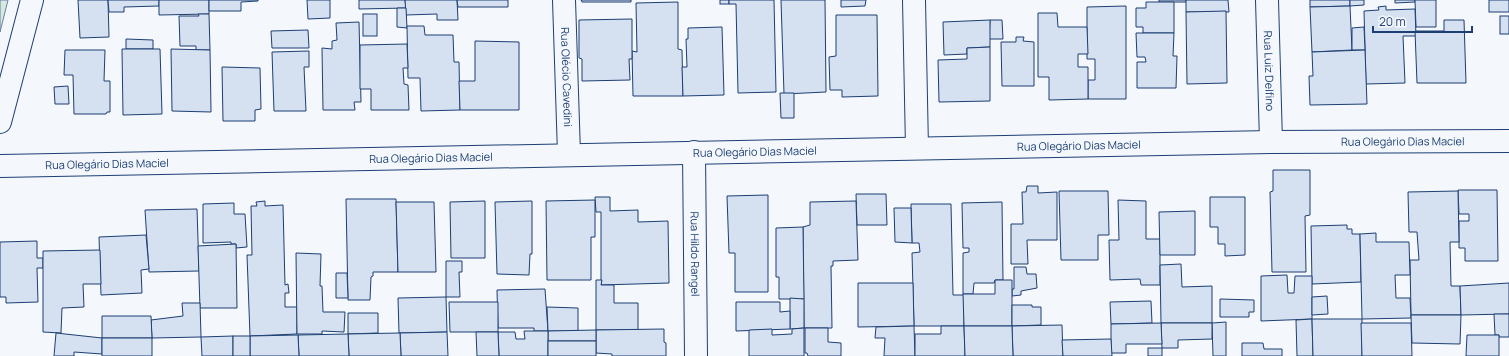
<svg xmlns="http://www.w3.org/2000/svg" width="1509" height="356" font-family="Manrope,sans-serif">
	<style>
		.green { fill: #d7e8df; stroke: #687fa3 }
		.building { fill: #d5e0f0; stroke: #1d3f73 }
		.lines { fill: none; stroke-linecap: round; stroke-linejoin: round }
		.minor-casing { stroke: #1d3f73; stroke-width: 24 }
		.minor { stroke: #f4f7fb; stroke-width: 22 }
		.labels { text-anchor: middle; stroke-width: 3; stroke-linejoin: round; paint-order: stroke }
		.street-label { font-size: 11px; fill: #1d3f73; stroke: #f4f7fb }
	</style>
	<rect width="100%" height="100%" fill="#f4f7fb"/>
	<path class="green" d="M0 0H8L0 32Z"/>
	<g class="building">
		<path d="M78 0H108L109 37 80 38Z"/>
		<path d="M108 0H159V6L124 7V12H109Z"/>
		<path d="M159 0H209V14L159 15Z"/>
		<path d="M209 0H258V1L241 2V11H209Z"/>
		<path d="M307 0H330V18L308 19Z"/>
		<path d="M359 0H405L406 8 359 9Z"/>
		<path d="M405 0H457L458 20H437V14L406 15Z"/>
		<path d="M457 0H508V7H458Z"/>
		<path d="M581 0H631V2H582Z"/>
		<rect x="720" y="0" width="9" height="4"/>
		<path d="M729 0H774L776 92 738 93 736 4H729Z"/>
		<path d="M781 0H825L826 92 784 94Z"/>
		<path d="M841 0H866L865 6 841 7Z"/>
		<rect x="1159" y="0" width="27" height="2"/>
		<path d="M1186 0H1228L1229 12H1186Z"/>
		<path d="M1310 0H1350V6L1310 7Z"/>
		<path d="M1350 0H1364V5L1350 6Z"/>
		<path d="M1395 0H1415V2L1395 3Z"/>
		<path d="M1415 0H1436V27H1416Z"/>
		<rect x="1489" y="0" width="20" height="12"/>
		<path d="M678 2V49L682 50 683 96H633L632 51 637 52 636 3Z"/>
		<path d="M1146 2H1174V33H1143V27H1136V8H1146Z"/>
		<path d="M1126 6V99H1088V80H1095V59H1087V7Z"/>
		<path d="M1350 6 1352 50 1312 52 1310 7Z"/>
		<path d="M1386 6V10L1415 9 1416 36H1403L1405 83 1366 84 1364 11 1379 10 1378 7Z"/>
		<path d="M397 8H406L407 28 397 27Z"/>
		<path d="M1226 11 1227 83 1187 84 1186 12Z"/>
		<path d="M1038 13H1057L1058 27H1087L1088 54H1078V67H1088V99L1049 100V77H1038Z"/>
		<path d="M198 14H209L210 50H196V46H180L179 16H199Z"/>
		<rect x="363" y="14" width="14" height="22"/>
		<path d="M836 15H877L878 96 842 97V90H830L829 57 836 56Z"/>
		<rect x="1500" y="16" width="9" height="18"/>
		<path d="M632 19V59H629L630 80 582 81V59L579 58V20Z"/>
		<path d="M990 20H1002L1003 39H989Z"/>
		<path d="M990 20V47L967 48V54L944 55 943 22Z"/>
		<path d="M1444 20H1464L1466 83H1417L1415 31H1444Z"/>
		<path d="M359 22 361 102H354L355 110H323L322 48 332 49V41L337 40 336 23Z"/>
		<path d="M407 26H424L425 35H453L454 62H459L460 110 421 111 420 78H408Z"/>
		<path d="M722 27 724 95 683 96 682 67H687L686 39H688V28Z"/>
		<path d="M1364 27 1365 50H1352V28Z"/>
		<path d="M308 30 309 48H272L271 31Z"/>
		<path d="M1136 33H1174L1173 56H1177L1176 88H1137V62H1146L1145 57H1137Z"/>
		<path d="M1016 37H1024L1023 41 1034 42V86H1002L1001 42H1016Z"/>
		<path d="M126 39 153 40V49H126Z"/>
		<path d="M475 41 519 42V110H460L459 81H475Z"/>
		<path d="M407 44 408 68H403L404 84 408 85 409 110H371V89H360V45Z"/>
		<path d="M990 47V101L939 102 938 60 967 59V48Z"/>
		<path d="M122 49H160L162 114 123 115Z"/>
		<path d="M171 49 210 50 211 112 172 111Z"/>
		<path d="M65 50H105L104 81H110V112H107L106 114H74L73 75H64Z"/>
		<path d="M1365 50 1367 104 1310 105 1309 76H1313L1312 52Z"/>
		<path d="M309 51V67H304L306 111H274L272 52Z"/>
		<path d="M222 67 260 68 261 109 255 110V121H223Z"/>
		<path d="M68 86 69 104H55L54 87Z"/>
		<path d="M780 93H794V118H781Z"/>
		<path d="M1273 170H1310V215L1305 216 1306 272H1272L1270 192 1273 191Z"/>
		<path d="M1027 186H1038V193L1057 192V240H1027L1028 264H1011V224H1023L1022 192H1026Z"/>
		<path d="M1458 190H1497L1498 261H1465V248H1459V221H1469V214H1459Z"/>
		<path d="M1059 191H1108L1109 235H1098V260H1061Z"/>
		<path d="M1458 191 1459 242H1450L1451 286H1460L1461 315H1411L1410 260H1419L1417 232H1409L1408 192Z"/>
		<path d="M856 194H886L887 225H857Z"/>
		<path d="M768 195V292H735V253H729L727 196Z"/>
		<path d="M595 197H610V211L638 210V222L668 221 669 283 601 285V212H596Z"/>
		<path d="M1210 197H1245V255L1225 256V244H1218V227H1210Z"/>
		<path d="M346 199H396L398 272H373V276L371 277 370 300H348Z"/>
		<path d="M595 200V237H591V280H547L546 201Z"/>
		<path d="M1118 200 1146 201V239H1160V285H1141L1140 279 1110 280 1109 240H1119Z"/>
		<path d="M265 201V206L283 205 285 285 288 284 289 293H285V307H297V334L250 336 247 255H252L251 206H257L256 202Z"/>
		<path d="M485 201V258H451L450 202Z"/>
		<path d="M532 201V254H530L529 275 497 274 495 202Z"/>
		<path d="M856 201 858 260 833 261V266H831L832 328H804L803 227 810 225V202Z"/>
		<path d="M396 202H434L436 272H398Z"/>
		<path d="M1002 202 1003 280H995L994 283H974L973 294H963V253L969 252V248H963L962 203Z"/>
		<path d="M234 203V214H245L247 247 236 248V244H231V242L203 243V204Z"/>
		<path d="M911 204H951L953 295H964V326H914L912 253 920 252 919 243H912Z"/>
		<path d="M894 208H911L912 243 895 242Z"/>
		<path d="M197 209 199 271 149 272 145 210Z"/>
		<path d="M1195 211V255H1160L1159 212Z"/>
		<path d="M1347 225V229H1352V234H1360L1361 282 1312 284 1311 226Z"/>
		<path d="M803 227 804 299H779V277H776V228Z"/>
		<path d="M1376 233V242H1409L1410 275H1395L1396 298H1410L1411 318 1362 319 1360 234Z"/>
		<path d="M146 235 149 269 141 270 142 293 101 295 99 237Z"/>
		<path d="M37 241V258H43V268H37L38 302 6 303V297H0V242Z"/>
		<path d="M236 244 237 308H200L198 246Z"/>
		<path d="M100 250 101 284H83L84 307 62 308 61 333 43 332V251Z"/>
		<path d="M296 253 321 254 320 286H322L323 312H345L344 332 322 331V334H297Z"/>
		<path d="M446 261H462V272H459L460 297H446Z"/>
		<path d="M1181 264 1182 287 1212 286V323H1161L1160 265Z"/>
		<path d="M1014 267H1026L1027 274H1036L1037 288 1021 291V295L1012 296V289H1014Z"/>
		<path d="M336 273H347L348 298H336Z"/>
		<path d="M1287 275 1288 293H1294L1295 276H1312V319L1261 321V276Z"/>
		<path d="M596 280H602L601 285H614V303H638V330H596Z"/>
		<path d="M995 280H1012V326H964L963 294H995Z"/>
		<path d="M858 283H913L914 326 858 327Z"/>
		<path d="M1509 283V314L1461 315 1460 286Z"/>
		<path d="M545 289 548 331H534V328H498L497 290Z"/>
		<path d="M1327 296 1328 314 1312 315V297Z"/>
		<path d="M446 297 447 332 399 333 398 298Z"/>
		<path d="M790 298 804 299V328L790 329Z"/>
		<path d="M1220 299 1254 300V312H1249V317H1220Z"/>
		<path d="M1151 301 1152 323 1111 324 1110 302Z"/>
		<path d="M449 302H498V332H450Z"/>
		<path d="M736 302H780V312L790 311V329L736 331Z"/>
		<path d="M182 303H200L201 337 152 338 151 320 183 316Z"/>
		<path d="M1012 305H1032V307H1041V325L1012 326Z"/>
		<path d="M547 307 578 308V331H548Z"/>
		<path d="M348 313H378V333L348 334Z"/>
		<path d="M1494 314H1509V337H1499V335H1495Z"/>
		<path d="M1411 315H1461L1460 344 1412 343Z"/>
		<path d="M102 316H151L152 338H102Z"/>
		<path d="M1312 319 1313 356H1297L1296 320Z"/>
		<path d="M1312 319H1362V356H1313Z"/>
		<path d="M1226 322V356H1213L1212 323Z"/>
		<path d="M1161 323H1212V339L1178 340V348H1162Z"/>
		<path d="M1161 323 1162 344H1126V353H1111V324Z"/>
		<path d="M1361 323H1411L1412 356H1362Z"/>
		<path d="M1062 325 1063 356H1013L1012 326Z"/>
		<path d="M914 326 915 356H884L885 338H875L876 327Z"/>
		<path d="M941 326H964L965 356H915V334H941Z"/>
		<path d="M964 326H1012L1013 356H965Z"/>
		<path d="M804 328V356H749V330L772 329V335L792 334V329Z"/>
		<path d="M805 328H828V342L841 343V356H808L807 353H805Z"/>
		<path d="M664 329V342L666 343V356H612V354L596 353V330Z"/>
		<path d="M596 330V341H548V331Z"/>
		<path d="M524 331H548V356H499L498 332H515L516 339H525Z"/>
		<path d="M447 332 448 356H401L400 333Z"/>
		<path d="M476 332H498L499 356H477Z"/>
		<path d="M56 333 102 338V354L74 352V356H54Z"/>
		<path d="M400 333 401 356H349L348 334Z"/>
		<path d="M348 334 349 356H299L298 335Z"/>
		<path d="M298 335 299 356H250V336Z"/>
		<path d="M1467 335H1499V356H1466Z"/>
		<path d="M233 336V356H202L201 337Z"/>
		<rect x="233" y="336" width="17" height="20"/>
		<rect x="102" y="338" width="50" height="18"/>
		<path d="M1111 339 1112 356H1063L1062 340Z"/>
		<rect x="548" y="341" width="48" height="15"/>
		<path d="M1242 343H1263L1264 349H1282V356H1242Z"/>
		<rect x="1148" y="348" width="14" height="8"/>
	</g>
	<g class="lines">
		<defs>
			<g id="minor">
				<path id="s1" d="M564 0 569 154"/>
				<path d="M914 0 917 148"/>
				<path id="s2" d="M1267 0 1271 142"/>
				<path d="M0 122 32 0"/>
				<path id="s3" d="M694 152 696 356"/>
				<path id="s4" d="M0 166 1271 142 1509 141"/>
			</g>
		</defs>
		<use href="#minor" class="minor-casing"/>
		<use href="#minor" class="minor"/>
	</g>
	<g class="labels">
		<g class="street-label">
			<text dy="4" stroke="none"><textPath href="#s2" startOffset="71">Rua Luiz Delfino</textPath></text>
			<text dy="4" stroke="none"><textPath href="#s1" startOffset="77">Rua Olécio Cavedini</textPath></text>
			<text dy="4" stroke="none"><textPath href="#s4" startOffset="1403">Rua Olegário Dias Maciel</textPath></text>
			<text dy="4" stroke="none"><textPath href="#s4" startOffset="1079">Rua Olegário Dias Maciel</textPath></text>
			<text dy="4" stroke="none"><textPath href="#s4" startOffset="755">Rua Olegário Dias Maciel</textPath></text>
			<text dy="4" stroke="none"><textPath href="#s4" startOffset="431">Rua Olegário Dias Maciel</textPath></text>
			<text dy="4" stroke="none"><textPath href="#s4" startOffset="107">Rua Olegário Dias Maciel</textPath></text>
			<text dy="4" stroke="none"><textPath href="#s3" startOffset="102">Rua Hildo Rangel</textPath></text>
		</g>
	</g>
	<path d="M1373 26v6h99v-6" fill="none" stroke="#1d3f73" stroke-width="2"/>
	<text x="1379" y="26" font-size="12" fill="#1d3f73" stroke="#f4f7fb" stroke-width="3" paint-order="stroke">20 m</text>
</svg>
